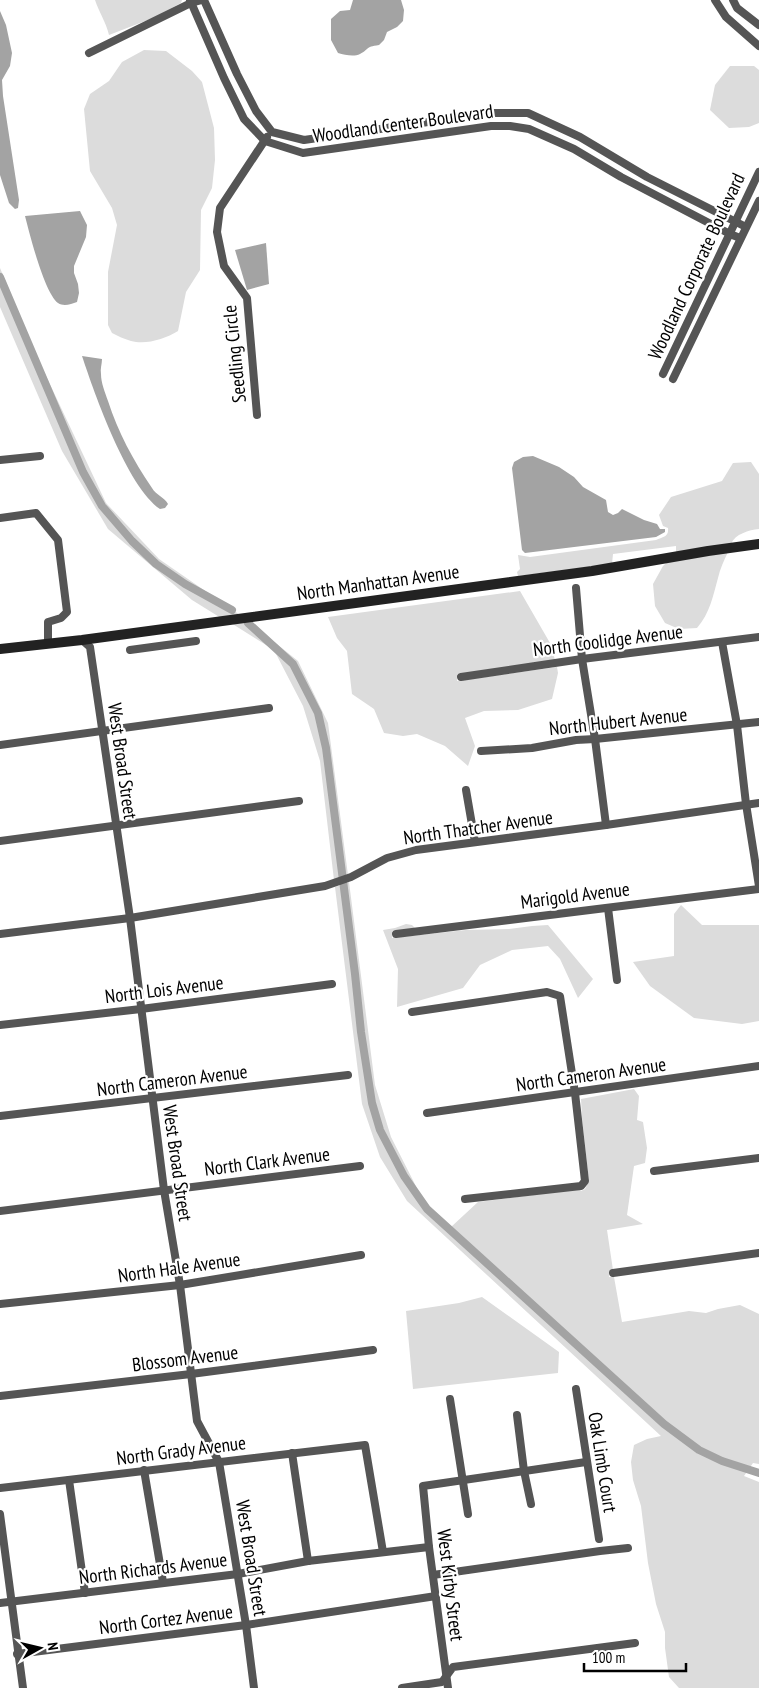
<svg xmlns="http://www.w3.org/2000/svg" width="759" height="1688" font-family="'PT Sans Narrow',sans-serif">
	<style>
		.green { fill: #dcdcdc }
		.water { fill: #a3a3a3 }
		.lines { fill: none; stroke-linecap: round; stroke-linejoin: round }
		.canal { stroke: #a3a3a3; stroke-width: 8 }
		.street { stroke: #555; stroke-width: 8 }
		.secondary { stroke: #222; stroke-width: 10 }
		.labels { text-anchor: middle; stroke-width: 4.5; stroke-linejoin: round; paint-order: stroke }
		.street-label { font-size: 19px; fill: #000; stroke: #fff }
	</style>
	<rect width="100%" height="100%" fill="#fff"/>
	<g class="green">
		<path d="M95 0H182L181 3 153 18 109 35C106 22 99 12 95 0Z"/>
		<path d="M144 50 166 51 192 71 202 82 214 128 215 160 212 188 201 210 200 270 186 292 178 331C165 339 146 345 131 341 124 339 118 336 112 333L108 325V272L117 225 112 208 90 171 84 109 90 94 109 81 122 62Z"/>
		<path d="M730 66H754L759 70V123L749 127 729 128 710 110 715 85Z"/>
		<path d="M0 268 38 359 106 503 159 559 240 615 221 618 192 600 108 529 62 451 0 307Z"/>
		<path d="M751 462 759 474V529C749 530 735 534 731 544L676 553V546L613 554 612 564 518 576 517 572 520 569 518 555 530 557 656 540C663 537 669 537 668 528L663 526 659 515 671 497 722 481 733 463Z"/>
		<path d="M728 552C724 560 720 569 718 578 713 596 710 613 697 628L679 629 665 623 655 606 653 584 663 566 668 561Z"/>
		<path d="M520 591 550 643 555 660 457 674V681L557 667 558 673 552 699 518 710 484 711 465 718 475 746 468 766 445 746 417 734 403 736 384 733 374 709 352 694 347 651 337 638 328 617Z"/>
		<path d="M248 621 298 661 328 723 348 875 334 880 320 761 303 706 274 650 231 623Z"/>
		<path d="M349 882 375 1085 391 1137 425 1204 451 1227 478 1202 579 1189 581 1191 585 1189 589 1181 582 1118 581 1099 634 1089 639 1096 637 1120 643 1122 647 1148 645 1163 634 1166 627 1215 643 1224 607 1230 613 1270 609 1271V1277H614L622 1322 689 1311 706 1313 718 1309 740 1305 759 1314V1464L753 1463 744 1476 759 1482V1688H679L669 1677 665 1648V1632L656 1604 648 1563 641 1506 633 1480 631 1462 634 1445 647 1439 661 1436 407 1201 380 1157 362 1104 335 887Z"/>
		<path d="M681 905 702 925H759V1021L742 1024 694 1018 650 986 633 962 674 956V914Z"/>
		<path d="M406 924 412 925 415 928 392 931V938L466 930 509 929 532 926 548 925 593 979 578 998 560 959 548 946 512 950 480 965 463 988 397 1007 398 969 383 930 395 928Z"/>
		<path d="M482 1297 559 1352 558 1373 413 1389 406 1311 459 1303Z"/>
	</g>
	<g class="water">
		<path d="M353 0H401L404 10 403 21 397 27 387 32 384 40 379 45C364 47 370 49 360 54 354 57 345 55 338 53L331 40V19L340 11 350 10Z"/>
		<path d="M0 11 6 25 12 53 10 66 2 80 3 96 19 200 18 208 15 209 9 203 0 175Z"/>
		<path d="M80 211 87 225 86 237 74 266V273L78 284 79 293 77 302C71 304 64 307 58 303 44 292 30 235 25 216Z"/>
		<path d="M266 243 269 284 247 290 235 250Z"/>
		<path d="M82 356 102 359C102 364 100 369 101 374 101 383 105 392 108 401 118 432 133 460 152 488 156 495 164 497 168 504L165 508 160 509C127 486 95 395 82 356Z"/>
		<path d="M533 456 559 467 574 477 583 487 606 500 608 512 613 515 618 513 622 509 644 520 657 524 660 529H665V532L656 537 525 553 522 550 512 468 514 462 523 457Z"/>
	</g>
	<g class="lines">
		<g class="canal">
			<path d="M0 277 83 472 102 506 132 541 156 564 185 584 232 610"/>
			<path d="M248 623 293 664 318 713 326 748 355 974 361 1032 372 1103 380 1130 404 1176 427 1209 664 1424 699 1450 722 1461 759 1473"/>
		</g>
		<g class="street">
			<path d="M190 0 224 78 244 119 265 141 303 153 491 126H510L529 129 574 149 621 177 730 234 740 238"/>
			<path d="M204 0 237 74 256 111 272 132 304 140 490 113H528L580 137 647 177 746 227"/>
			<path d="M715 0 726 17 759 46"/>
			<path d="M733 0 737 8 759 25"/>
			<path d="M89 53 191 3 202 0"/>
			<path d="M663 374 759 172"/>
			<path d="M673 379 759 201"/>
			<path d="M257 415 247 298 224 266 217 232 220 208 267 137"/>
			<path d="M0 460 40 456"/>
			<path d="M0 518 36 513 58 540 67 612 61 618 48 622V643"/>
			<path d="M576 588 582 659 595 739 606 825"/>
			<path d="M82 640 90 647 130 918 164 1190 180 1285 197 1421 219 1462 246 1625 254 1688"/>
			<path d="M722 642 737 725 746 804 759 886"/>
			<path d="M130 650 196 641"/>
			<path d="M461 677 582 659 759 637"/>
			<path d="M0 745 269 708"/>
			<path d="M481 751 532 748 576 740 595 739 759 722"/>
			<path d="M466 790 475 842"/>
			<path d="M0 841 299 801"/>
			<path d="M608 908 617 980"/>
			<path d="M0 934 130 918 325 886 351 877 387 858 416 850 606 825 759 803"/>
			<path d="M396 934 759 889"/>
			<path d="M412 1012 547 992 560 996 575 1093 585 1181 581 1186 465 1199"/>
			<path d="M0 1025 141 1009 332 984"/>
			<path d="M427 1113 759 1066"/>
			<path d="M0 1116 348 1075"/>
			<path d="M654 1171 759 1158"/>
			<path d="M0 1211 360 1166"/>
			<path d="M613 1273 759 1253"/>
			<path d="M0 1304 180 1285 361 1255"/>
			<path d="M576 1389 599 1539"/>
			<path d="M0 1396 191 1374 373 1350"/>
			<path d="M450 1399 468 1514"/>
			<path d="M517 1415 524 1471 531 1504"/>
			<path d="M292 1453 308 1561"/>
			<path d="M144 1470 163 1582"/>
			<path d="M69 1480 85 1593"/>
			<path d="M0 1488 365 1445 383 1552"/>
			<path d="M0 1514 23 1688"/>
			<path d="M433 1575 600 1551 628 1548"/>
			<path d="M0 1603 238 1574 308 1561 429 1547"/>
			<path d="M17 1654 246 1625 436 1596"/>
			<path d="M402 1688 442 1682 453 1667 635 1643"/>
			<path d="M448 1688 429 1547 423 1486 586 1462"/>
		</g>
		<path class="secondary" d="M0 649 82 640 592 571 708 551 759 544"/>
	</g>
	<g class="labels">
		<g class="street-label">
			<text transform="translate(403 123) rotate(-8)" y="7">Woodland Center Boulevard</text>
			<text transform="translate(696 266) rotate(-65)" y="7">Woodland Corporate Boulevard</text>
			<text transform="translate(234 354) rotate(-96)" y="7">Seedling Circle</text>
			<text transform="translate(378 582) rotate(-8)" y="7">North Manhattan Avenue</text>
			<text transform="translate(608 640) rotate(-7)" y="7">North Coolidge Avenue</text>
			<text transform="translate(618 721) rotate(-6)" y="7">North Hubert Avenue</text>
			<text transform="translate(123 761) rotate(82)" y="7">West Broad Street</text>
			<text transform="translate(478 827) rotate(-8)" y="7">North Thatcher Avenue</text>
			<text transform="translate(575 895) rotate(-7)" y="7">Marigold Avenue</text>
			<text transform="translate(164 989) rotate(-7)" y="7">North Lois Avenue</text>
			<text transform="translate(591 1074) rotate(-8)" y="7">North Cameron Avenue</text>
			<text transform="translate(172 1080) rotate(-7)" y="7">North Cameron Avenue</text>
			<text transform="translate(267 1161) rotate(-7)" y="7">North Clark Avenue</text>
			<text transform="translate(178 1163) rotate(82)" y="7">West Broad Street</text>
			<text transform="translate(179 1267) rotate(-8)" y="7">North Hale Avenue</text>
			<text transform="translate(185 1358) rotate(-7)" y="7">Blossom Avenue</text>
			<text transform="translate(181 1450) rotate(-7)" y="7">North Grady Avenue</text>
			<text transform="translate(603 1462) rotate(81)" y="7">Oak Limb Court</text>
			<text transform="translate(252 1558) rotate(81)" y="7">West Broad Street</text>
			<text transform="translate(153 1568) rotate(-7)" y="7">North Richards Avenue</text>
			<text transform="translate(451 1585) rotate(83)" y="7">West Kirby Street</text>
			<text transform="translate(166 1619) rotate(-7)" y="7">North Cortez Avenue</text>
		</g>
	</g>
	<g transform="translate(40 1648) rotate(82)" stroke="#ffffff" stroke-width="4" paint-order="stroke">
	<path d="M0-4L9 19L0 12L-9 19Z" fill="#000000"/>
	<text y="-8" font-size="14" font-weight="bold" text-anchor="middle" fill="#000000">N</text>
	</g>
	<path d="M584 1663v8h102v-8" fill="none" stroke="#000000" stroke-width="2.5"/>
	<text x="592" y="1663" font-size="15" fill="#000000" stroke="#ffffff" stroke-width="4" paint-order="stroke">100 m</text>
</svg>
